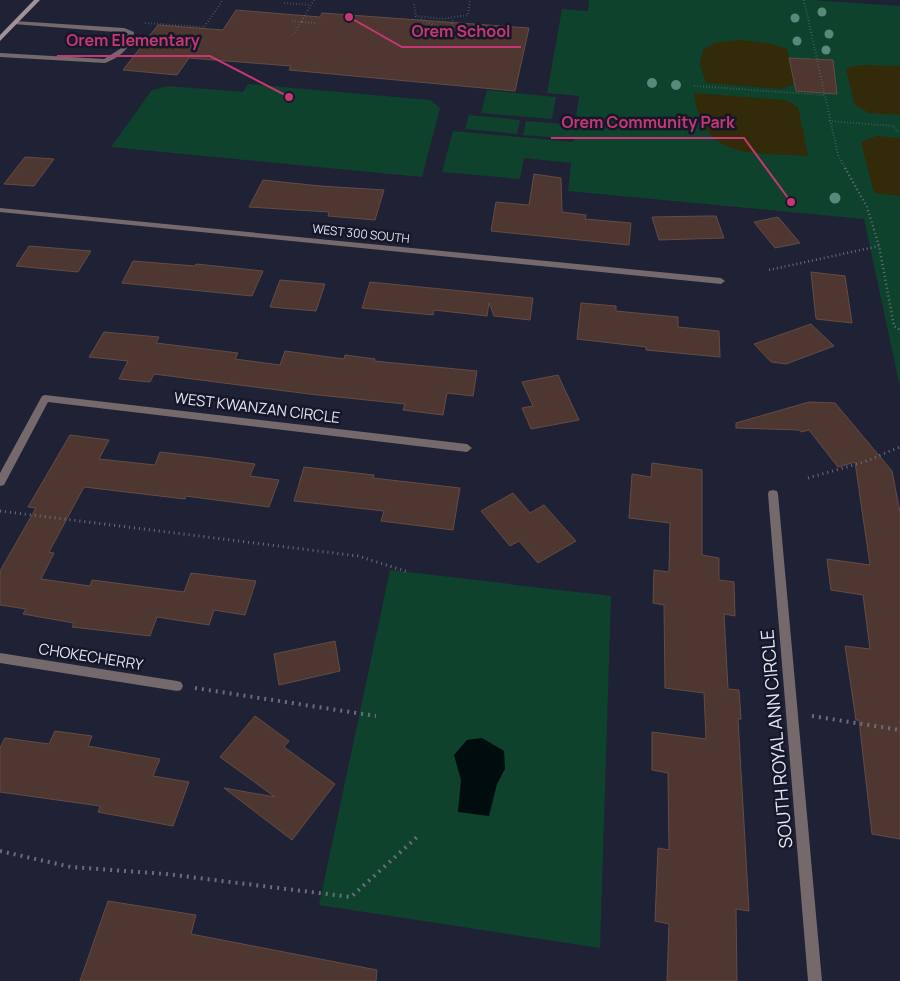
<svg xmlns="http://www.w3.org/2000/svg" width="900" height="981" font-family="Manrope,sans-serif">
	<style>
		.green { fill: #0e422c }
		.sand { fill: #322a09 }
		.water { fill: #000c0d }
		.building { fill: #4e3631; stroke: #654b45 }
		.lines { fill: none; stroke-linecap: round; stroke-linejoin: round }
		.path-far3 { stroke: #6b6d7e; stroke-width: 2; stroke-dasharray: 0.5 2.5; stroke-linecap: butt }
		.path-far2 { stroke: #6b6d7e; stroke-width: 2.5; stroke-dasharray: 1 3; stroke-linecap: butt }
		.path-far1 { stroke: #6b6d7e; stroke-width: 3; stroke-dasharray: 1 4; stroke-linecap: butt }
		.path { stroke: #6b6d7e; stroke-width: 4; stroke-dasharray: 2 5; stroke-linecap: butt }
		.lane { fill: #75696c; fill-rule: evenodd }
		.street { fill: #75696c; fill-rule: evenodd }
		.secondary { fill: #a49095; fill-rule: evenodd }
		.tree { fill: #59897a }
		.labels { text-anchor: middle; stroke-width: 5; stroke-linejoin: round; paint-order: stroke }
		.far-street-label { font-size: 12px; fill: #e4e6f3; stroke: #16182a }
		.street-label { font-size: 15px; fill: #e4e6f3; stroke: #16182a }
		.near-street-label { font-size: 18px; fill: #e4e6f3; stroke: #16182a }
		.leader { fill: none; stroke: #c73772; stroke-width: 2 }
		.callout-dot { fill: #c73772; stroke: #16182a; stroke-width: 2 }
		.callout-label { font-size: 16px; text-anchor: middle; font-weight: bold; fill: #c73772; stroke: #16182a; stroke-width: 5; stroke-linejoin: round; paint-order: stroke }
	</style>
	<rect width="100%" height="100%" fill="#1f2235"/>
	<g class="green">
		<path d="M589 0H811L900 6V387L864 219 568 191 571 163 524 158 520 179 442 172 453 131 573 142 574 139 523 135 526 121 575 125 579 96 547 93 562 9 588 11Z"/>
		<path d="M248 84 430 100 440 108 422 177 111 147 152 90 168 86 243 92Z"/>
		<path d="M487 90 556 97 552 119 481 113Z"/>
		<path d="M469 115 520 120 517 134 465 129Z"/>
		<path d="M390 570 611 596 600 948 319 905Z"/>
	</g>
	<g class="sand">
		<path d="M738 40 768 43 787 49 794 84 782 89 706 83 700 64 703 50 714 43Z"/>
		<path d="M862 65 900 66V115L869 113 854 104 846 68Z"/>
		<path d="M694 93 785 100 798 107 808 156C753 152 703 162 694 93Z"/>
		<path d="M877 136 900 138V196L874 193 861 142Z"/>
	</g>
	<path class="water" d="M482 738 504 751 505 769 497 784 489 816 458 812 461 780 454 755 467 740Z"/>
	<g class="building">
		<path d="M236 10 320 17 322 13 529 28 515 91 289 70 291 66 189 58 177 75 123 70 158 25 223 30Z"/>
		<path d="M789 58 833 60 837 94 796 91Z"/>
		<path d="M25 157 54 159 34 186 4 184Z"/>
		<path d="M534 174 561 178 562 212 586 215 585 219 631 223 629 245 491 231 496 202 529 205Z"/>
		<path d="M263 180 320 186 384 190 375 220 328 216 329 212 249 207Z"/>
		<path d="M708 216H716L724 238 659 240 652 217Z"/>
		<path d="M778 217 800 243 775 248 754 222Z"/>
		<path d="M29 246 91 251 78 272 16 266Z"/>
		<path d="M133 261 195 266 196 264 263 271 252 296 122 283Z"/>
		<path d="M811 272 845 276 852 323 816 319Z"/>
		<path d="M280 280 325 284 316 311 270 307Z"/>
		<path d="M370 282 533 298 530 320 494 316 489 303 487 316 434 310 433 315 362 308Z"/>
		<path d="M581 303 616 306V311L678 317V327L719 331 720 357 646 350V347L577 339Z"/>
		<path d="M811 324 834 346 786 364 771 362 754 344Z"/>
		<path d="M104 332 159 337 156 343 238 353 235 359 280 365 285 351 344 359 345 355 375 359 374 361 477 371 473 396 447 393 443 415 403 410 405 404 309 394 154 374 150 382 119 379 128 361 89 357Z"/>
		<path d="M558 375 579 420 531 429 522 408 533 406 522 382Z"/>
		<path d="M809 402 835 403 892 471 900 512V839L872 834 859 720H856L845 646 870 649 863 595 831 590 827 559 870 565 855 462 838 467 809 430 801 432 799 430 736 428V423Z"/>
		<path d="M70 435 109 440 99 459 155 465 160 452 212 458 255 464 250 476 279 480 269 507 186 496 185 499 84 487 49 552 54 553 41 579 90 586 92 580 184 592 191 573 256 581 245 615 214 610 209 625 157 617 150 636 72 627 74 623 23 614 26 609 0 605V571L36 508 28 507Z"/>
		<path d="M652 463 702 470V555L719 558V580L734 582 735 616 724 614 728 689 739 690 741 719H738L749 911 736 909 737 981H667L669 924 655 921 658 848 669 850 668 773 652 770V732L706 739 704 693 665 688 664 605 653 603 654 570 669 572 670 523 629 518 632 474 651 477Z"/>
		<path d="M304 467 374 475 373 478 460 488 453 530 381 521 384 511 294 501Z"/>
		<path d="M513 493 530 513 544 505 576 541 538 563 519 541 510 546 481 511Z"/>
		<path d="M335 641 340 671 279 685 274 654Z"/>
		<path d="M255 716 289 741 284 747 335 784 292 840 224 788 275 797 220 757Z"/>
		<path d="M55 731 92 736 88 746 160 759 153 776 189 782 173 826 98 812 100 806 0 792V748L5 738 49 744Z"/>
		<path d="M108 901 196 915 191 934 377 970 376 981H80Z"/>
	</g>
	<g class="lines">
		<g class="path-far3">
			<path d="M314 0 301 22 316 23"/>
			<path d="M804 0 838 155 846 169"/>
			<path d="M284 3 311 5"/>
			<path d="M414 4 416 16 442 19 468 15 470 0"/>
			<path d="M421 19 453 34"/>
			<path d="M292 21 301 22 293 35"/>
			<path d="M145 23 204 27 223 0"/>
			<path d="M448 32 453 20"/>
			<path d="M694 86 824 95"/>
			<path d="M829 121 894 126 896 131H900"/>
		</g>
		<g class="path-far2">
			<path d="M845 168 867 207 879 246 894 326 900 330"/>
			<path d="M769 270 879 246"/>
		</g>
		<g class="path-far1">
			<path d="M808 478 864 462 900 447"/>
			<path d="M0 511 358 556 408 572"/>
		</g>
		<g class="path">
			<path d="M195 688 376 716"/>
			<path d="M812 716 900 730"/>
			<path d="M0 851 71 867 166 874 351 897 417 837"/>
		</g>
		<path class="lane" d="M15 21 124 28 134 32C132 47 119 58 105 63L0 57V53L104 59 120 49 125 41 128 33 13 24V22Z"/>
		<g class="street">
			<path d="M0 208 721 278 725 281 721 284 0 212Z"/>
			<path d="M45 395 467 444 472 448 467 452 48 402 4 485 0 486V473L42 396Z"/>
			<path d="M773 490 777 491 778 494 822 981H808L768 494 769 491Z"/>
			<path d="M0 653 177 681 181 682 183 686 181 690 177 691 0 663Z"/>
		</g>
		<path class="secondary" d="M34 0H40L0 41V35Z"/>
	</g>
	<g class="tree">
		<circle cx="822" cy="12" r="4.5"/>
		<circle cx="795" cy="18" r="4.5"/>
		<circle cx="829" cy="34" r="4.5"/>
		<circle cx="797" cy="41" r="4.5"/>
		<circle cx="826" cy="50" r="4.5"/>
		<circle cx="652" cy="83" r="5"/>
		<circle cx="676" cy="85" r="5"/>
		<circle cx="835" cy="198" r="5.5"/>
	</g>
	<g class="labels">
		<g class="far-street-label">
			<text transform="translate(361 234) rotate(6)" y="4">WEST 300 SOUTH</text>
		</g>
		<g class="street-label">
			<text transform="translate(257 408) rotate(7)" y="5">WEST KWANZAN CIRCLE</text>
			<text transform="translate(91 657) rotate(9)" y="5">CHOKECHERRY</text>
		</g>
		<g class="near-street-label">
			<text transform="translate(777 739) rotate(-95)" y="6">SOUTH ROYAL ANN CIRCLE</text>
		</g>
	</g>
	<path class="leader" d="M349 17L402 47H521M289 97L210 56H57M791 202L744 138H551"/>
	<g class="callout-dot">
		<circle cx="349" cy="17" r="5"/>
		<circle cx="289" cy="97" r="5"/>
		<circle cx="791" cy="202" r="5"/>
	</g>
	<g class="callout-label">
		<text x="461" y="37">Orem School</text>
		<text x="133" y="46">Orem Elementary</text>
		<text x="648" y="128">Orem Community Park</text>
	</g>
</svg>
